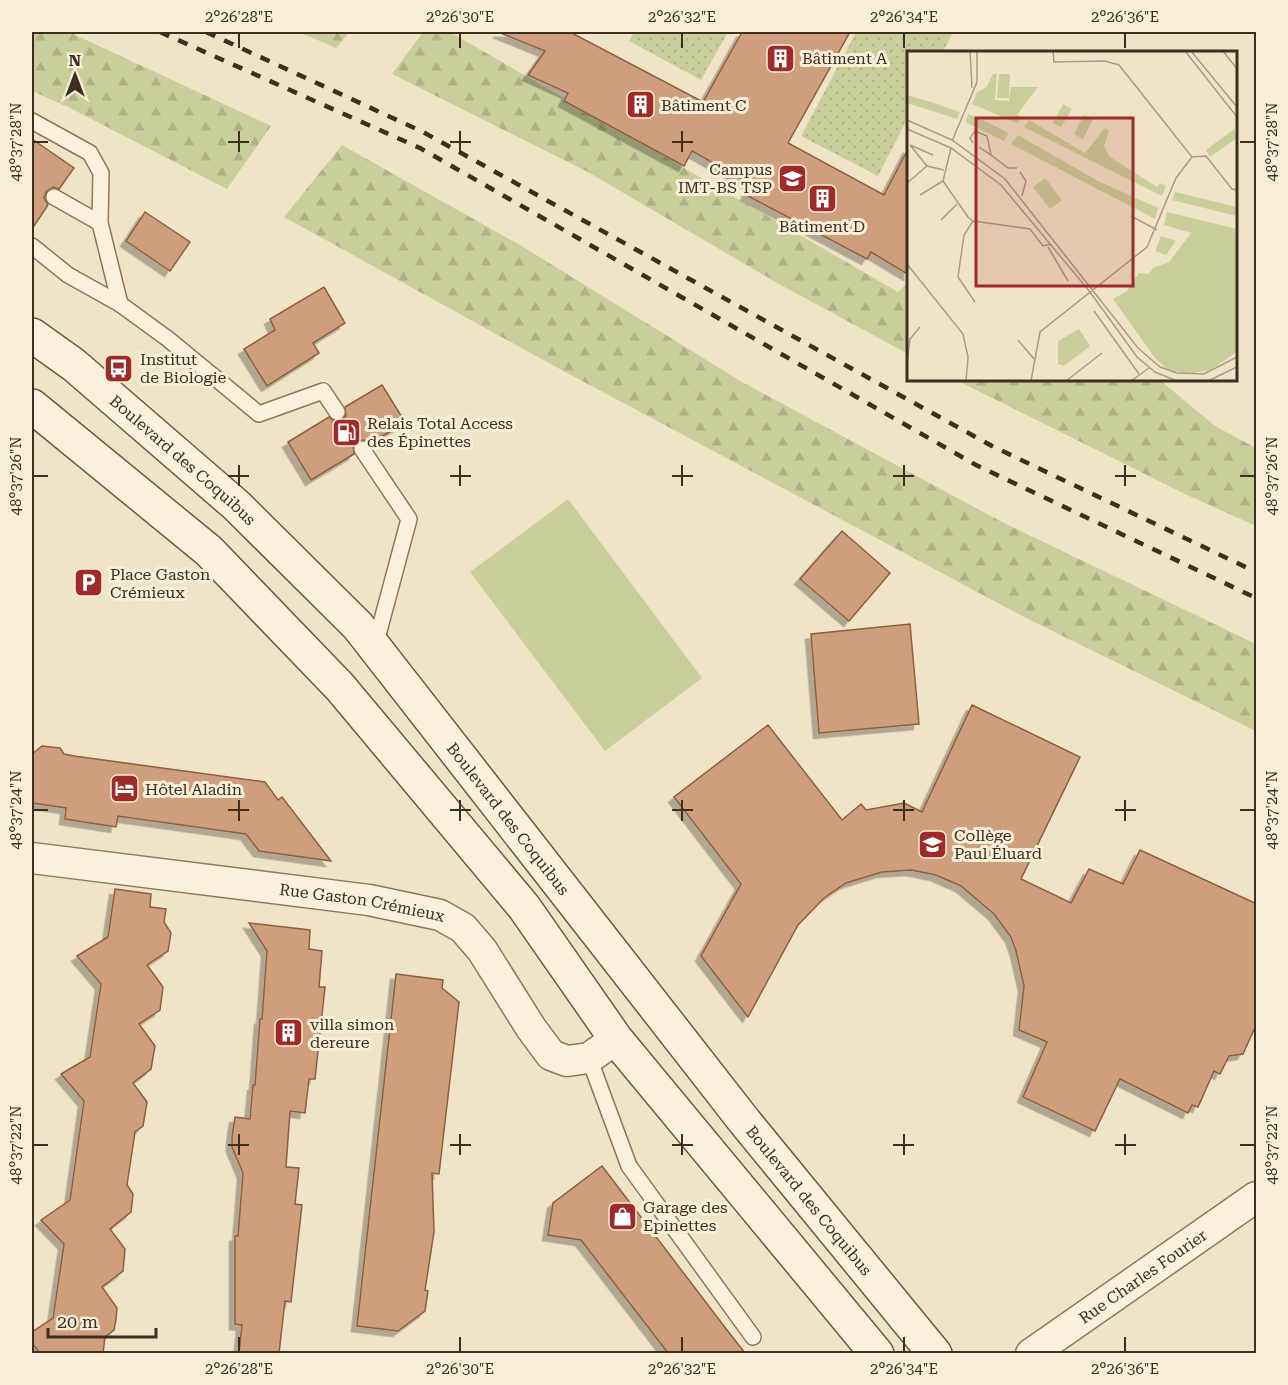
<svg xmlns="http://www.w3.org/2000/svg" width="1288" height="1385" font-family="'Roboto Serif',serif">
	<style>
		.forest { fill: url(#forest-firs) }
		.park { fill: url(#park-dots) }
		.pitch { fill: #c9cf9b }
		.building { fill: #cf9f7d; stroke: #8d5f41; stroke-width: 1.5; filter: url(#shadow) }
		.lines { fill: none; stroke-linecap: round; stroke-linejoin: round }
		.service-casing { stroke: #8d765c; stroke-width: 18 }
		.minor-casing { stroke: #8d765c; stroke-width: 33 }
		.secondary-casing { stroke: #6f573f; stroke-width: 36 }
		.service { stroke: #faf1dc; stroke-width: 15 }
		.minor { stroke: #faf1dc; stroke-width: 30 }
		.secondary { stroke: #faf1dc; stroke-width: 33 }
		.rail { stroke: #3d2e20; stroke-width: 4.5; stroke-dasharray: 10 10; stroke-linecap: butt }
		.ticks { fill: none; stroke: #3d2e20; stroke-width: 2 }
		.labels { text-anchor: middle; stroke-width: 6; stroke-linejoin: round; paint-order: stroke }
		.poi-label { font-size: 16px; fill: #3d2e20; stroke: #f7eed8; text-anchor: start }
		.street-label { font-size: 16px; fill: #3d2e20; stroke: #f7eed8 }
		.inset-road { fill: none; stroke: #a89b85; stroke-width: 1.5 }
		.view { fill: #9e2a2b; fill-opacity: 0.15; stroke: #9e2a2b; stroke-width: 3 }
		.inset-edge { fill: none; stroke: #3d2e20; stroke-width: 3 }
		.neatline { fill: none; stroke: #3d2e20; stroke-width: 2 }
		.ticks-label { font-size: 15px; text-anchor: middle; fill: #3d2e20 }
	</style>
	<defs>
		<pattern id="forest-firs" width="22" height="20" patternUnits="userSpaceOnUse" patternTransform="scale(1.5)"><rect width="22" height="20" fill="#c9cf9b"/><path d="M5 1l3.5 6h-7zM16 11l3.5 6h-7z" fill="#aeb285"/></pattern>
		<pattern id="park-dots" width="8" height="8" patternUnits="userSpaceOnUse" patternTransform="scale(1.5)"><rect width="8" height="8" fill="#c9cf9b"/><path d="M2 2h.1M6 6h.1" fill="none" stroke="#aeb285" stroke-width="1.8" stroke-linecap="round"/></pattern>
		<filter id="shadow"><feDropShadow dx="-5.5" dy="5.5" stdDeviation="0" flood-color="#0004"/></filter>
	</defs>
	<rect width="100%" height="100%" fill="#f0e4c8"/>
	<g class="forest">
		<path d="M32 32H69L271 126 227 189 70 108 32 91Z"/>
		<path d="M299 32H350L336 48Z"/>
		<path d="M423 32H450L898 292 908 282V354L779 284 586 171 392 74Z"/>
		<path d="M342 145 520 245 742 382 1002 522 1256 644V731L1024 617 556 367 284 217Z"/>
		<path d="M956 380H1160L1215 426 1256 448V526L1187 495Z"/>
	</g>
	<g class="park">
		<path d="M634 32H728L701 80 629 41Z"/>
		<path d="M856 32H953L943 52H908V118L878 176 801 136Z"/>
	</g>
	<path class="pitch" d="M568 499 702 678 605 751 470 572Z"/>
	<g class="building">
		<path d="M498 32H570L703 102 742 32H850L788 143 884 195 909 147V275L871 252 867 259 746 195 751 184 692 151 684 166 564 101 568 93 528 75 545 51Z"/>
		<path d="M32 139 74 168 59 189 53 187 46 192 44 198 48 205 32 229Z"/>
		<path d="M145 212 190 242 170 271 126 241Z"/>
		<path d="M324 287 345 323 313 343 319 353 267 386 244 349 275 330 270 319Z"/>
		<path d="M382 385 405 422 370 444 366 440 357 441 353 445 354 454 311 480 288 442 329 417 333 421 342 420 346 416 345 407Z"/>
		<path d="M842 531 890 573 849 621 800 579Z"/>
		<path d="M910 624 919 724 819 733 811 634Z"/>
		<path d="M972 705 1080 757 1021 879 1071 903 1089 869 1123 884 1140 850 1257 904V1023L1243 1054 1229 1056 1220 1074 1214 1071 1198 1107 1192 1105 1188 1113 1120 1079 1095 1131 1023 1097 1047 1042 1019 1030 1024 986 1016 951 1011 937 994 914 961 886 936 875 911 870 882 872 846 883 824 898 798 925 748 1017 701 956 741 884 674 797 768 725 842 820 861 804 866 810 904 803 922 812Z"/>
		<path d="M42 746 60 748 64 754 74 756 265 782 278 800 282 797 331 861 259 851 246 834 118 816 116 827 65 819 66 808 32 803V754Z"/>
		<path d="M115 889 151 894 150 907 166 909 164 922 171 933 168 951 147 965 163 987 160 1010 139 1024 155 1046 151 1069 133 1083 147 1102 143 1126 135 1132 127 1185 133 1194 131 1212 110 1229 125 1249 123 1271 102 1287 117 1308 116 1319 114 1330 105 1337 103 1353H40L32 1343V1332L53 1318 64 1244 41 1220 70 1200 84 1101 61 1074 90 1057 101 984 77 956 108 937Z"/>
		<path d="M249 923 310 930 309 949 322 951 319 987H325L315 1079H309L305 1113 290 1111 286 1167 299 1168 295 1204 302 1205 291 1302 285 1301 279 1353H239L242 1325 235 1324V1236H238L243 1173 232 1147V1137L235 1117 250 1119 253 1085H255L260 1019H262L267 951Z"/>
		<path d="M396 974 443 980 442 988 459 1002 439 1174 432 1173 434 1232 425 1290 428 1291 425 1311 398 1331 357 1326Z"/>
		<path d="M602 1166 727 1330 745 1353H668L581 1240 548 1235 553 1203Z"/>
	</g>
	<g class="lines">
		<defs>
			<g id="service">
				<path d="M32 121 90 153 101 173 100 223 120 304 68 275 32 246"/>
				<path d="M54 197 100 223"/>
				<path d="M120 304 168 339 259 414 323 391 337 412"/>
				<path d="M362 449 409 519 375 646"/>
				<path d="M589 1058 629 1166 753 1337"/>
			</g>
			<g id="minor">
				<path id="s1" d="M32 858 369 900 440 915 463 928 482 950 531 1028 551 1055 567 1061 589 1058 616 1039"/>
				<path id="s2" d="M1031 1354 1256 1197"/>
			</g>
			<g id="secondary">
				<path id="s3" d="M32 335 74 365 236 505 358 626 745 1122 935 1354"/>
				<path d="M32 406 209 551 340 687 524 907 616 1039 877 1354"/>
			</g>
		</defs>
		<use href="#service" class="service-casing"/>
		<use href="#minor" class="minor-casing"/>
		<use href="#secondary" class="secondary-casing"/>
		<use href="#service" class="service"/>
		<use href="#minor" class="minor"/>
		<use href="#secondary" class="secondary"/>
		<g class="rail">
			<path d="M160 32 420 148 976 465 1256 598"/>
			<path d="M206 32 423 132 992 446 1256 572"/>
		</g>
	</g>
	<path class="ticks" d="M239 33V48M460 33V48M682 33V48M904 33V48M1125 33V48M239 131V152M460 131V152M682 131V152M33 142H48M228 142H249M450 142H471M672 142H693M1240 142H1255M239 465V486M460 465V486M682 465V486M904 465V486M1125 465V486M33 476H48M228 476H249M450 476H471M672 476H693M893 476H914M1115 476H1136M1240 476H1255M239 800V821M460 800V821M682 800V821M904 800V821M1125 800V821M33 810H48M228 810H249M450 810H471M672 810H693M893 810H914M1115 810H1136M1240 810H1255M239 1134V1155M460 1134V1155M682 1134V1155M904 1134V1155M1125 1134V1155M33 1145H48M228 1145H249M450 1145H471M672 1145H693M893 1145H914M1115 1145H1136M1240 1145H1255M239 1337V1352M460 1337V1352M682 1337V1352M904 1337V1352M1125 1337V1352"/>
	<defs>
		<symbol id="building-square" viewBox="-11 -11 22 22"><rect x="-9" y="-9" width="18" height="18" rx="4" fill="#9e2a2b" stroke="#f7eed8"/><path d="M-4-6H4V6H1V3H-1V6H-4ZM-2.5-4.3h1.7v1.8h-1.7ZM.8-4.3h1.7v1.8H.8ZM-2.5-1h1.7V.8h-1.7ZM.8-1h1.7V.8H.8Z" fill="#fff"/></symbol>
		<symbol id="university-square" viewBox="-11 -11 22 22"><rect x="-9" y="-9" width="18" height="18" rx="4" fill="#9e2a2b" stroke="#f7eed8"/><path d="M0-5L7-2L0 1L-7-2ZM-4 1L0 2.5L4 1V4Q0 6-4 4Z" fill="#fff"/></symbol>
		<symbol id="bus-square" viewBox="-11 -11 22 22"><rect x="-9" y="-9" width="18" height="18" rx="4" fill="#9e2a2b" stroke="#f7eed8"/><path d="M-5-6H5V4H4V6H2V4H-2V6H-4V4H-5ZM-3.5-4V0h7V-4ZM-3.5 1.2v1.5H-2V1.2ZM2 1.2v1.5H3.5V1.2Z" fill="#fff"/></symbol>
		<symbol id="fuel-square" viewBox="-11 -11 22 22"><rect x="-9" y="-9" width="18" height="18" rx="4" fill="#9e2a2b" stroke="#f7eed8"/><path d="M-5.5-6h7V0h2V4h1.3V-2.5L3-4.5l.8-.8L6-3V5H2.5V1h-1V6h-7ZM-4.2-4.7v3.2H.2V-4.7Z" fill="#fff"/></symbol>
		<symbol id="parking-square" viewBox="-11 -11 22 22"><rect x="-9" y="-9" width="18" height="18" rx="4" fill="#9e2a2b" stroke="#f7eed8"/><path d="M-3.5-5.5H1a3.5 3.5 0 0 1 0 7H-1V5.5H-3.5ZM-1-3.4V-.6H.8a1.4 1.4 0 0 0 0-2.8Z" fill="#fff"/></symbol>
		<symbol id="hotel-square" viewBox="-11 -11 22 22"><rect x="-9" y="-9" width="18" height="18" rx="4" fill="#9e2a2b" stroke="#f7eed8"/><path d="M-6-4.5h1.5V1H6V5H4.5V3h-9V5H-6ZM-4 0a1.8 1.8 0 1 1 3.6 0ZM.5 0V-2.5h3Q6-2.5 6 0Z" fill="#fff"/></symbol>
		<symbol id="school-square" viewBox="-11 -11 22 22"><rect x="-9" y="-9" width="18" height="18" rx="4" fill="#9e2a2b" stroke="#f7eed8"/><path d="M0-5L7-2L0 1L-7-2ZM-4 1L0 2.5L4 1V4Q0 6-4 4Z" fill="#fff"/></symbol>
		<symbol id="shop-square" viewBox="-11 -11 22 22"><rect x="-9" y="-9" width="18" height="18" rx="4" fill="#9e2a2b" stroke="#f7eed8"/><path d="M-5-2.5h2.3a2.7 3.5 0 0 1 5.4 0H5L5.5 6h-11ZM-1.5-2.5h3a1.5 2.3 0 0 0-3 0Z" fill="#fff"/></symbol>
	</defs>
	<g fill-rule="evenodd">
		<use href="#building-square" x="764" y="42" width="33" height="33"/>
		<use href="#building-square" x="624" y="88" width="33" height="33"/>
		<use href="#university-square" x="776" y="162" width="33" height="33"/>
		<use href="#building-square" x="806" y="182" width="33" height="33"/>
		<use href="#bus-square" x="102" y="352" width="33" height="33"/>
		<use href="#fuel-square" x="330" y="416" width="33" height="33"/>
		<use href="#parking-square" x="72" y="566" width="33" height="33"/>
		<use href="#hotel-square" x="108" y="772" width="33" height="33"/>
		<use href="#school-square" x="916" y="828" width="33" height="33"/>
		<use href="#building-square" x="272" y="1016" width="33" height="33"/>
		<use href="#shop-square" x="606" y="1200" width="33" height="33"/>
	</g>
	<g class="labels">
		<g class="poi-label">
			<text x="802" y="64">Bâtiment A</text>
			<text x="661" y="111">Bâtiment C</text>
			<text x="772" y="175" text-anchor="end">Campus<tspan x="772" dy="18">IMT-BS TSP</tspan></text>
			<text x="822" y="232" text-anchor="middle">Bâtiment D</text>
			<text x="140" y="365">Institut<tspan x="140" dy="18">de Biologie</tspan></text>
			<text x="367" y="429">Relais Total Access<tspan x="367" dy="18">des Épinettes</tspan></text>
			<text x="110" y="580">Place Gaston<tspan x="110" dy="18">Crémieux</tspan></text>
			<text x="145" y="795">Hôtel Aladin</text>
			<text x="954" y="841">Collège<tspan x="954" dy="18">Paul Éluard</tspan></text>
			<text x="310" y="1030">villa simon<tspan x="310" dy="18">dereure</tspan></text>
			<text x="643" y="1213">Garage des<tspan x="643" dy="18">Epinettes</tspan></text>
		</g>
		<g class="street-label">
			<text dy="6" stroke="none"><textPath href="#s3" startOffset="196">Boulevard des Coquibus</textPath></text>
			<text dy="6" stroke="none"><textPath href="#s3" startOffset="682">Boulevard des Coquibus</textPath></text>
			<text dy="6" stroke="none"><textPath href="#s1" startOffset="333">Rue Gaston Crémieux</textPath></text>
			<text dy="6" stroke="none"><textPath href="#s3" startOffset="1168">Boulevard des Coquibus</textPath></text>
			<text dy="6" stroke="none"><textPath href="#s2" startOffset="136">Rue Charles Fourier</textPath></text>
		</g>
	</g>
	<g transform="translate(907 51)">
		<rect width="330" height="330" fill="#f0e4c8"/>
		<path d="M86 23H90L88 49 102 50 104 36H131L110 64 115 67 110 72 65 53 70 41 79 37ZM0 44 24 51 53 61 50 68 0 52ZM61 63 82 72 102 82 97 90 58 71ZM122 69 178 102 198 77 202 80 197 95 203 106 250 136 253 132 259 135 255 145 117 76ZM327 78 330 87 303 106 299 99ZM111 84 191 130 251 157 248 168 104 93ZM268 141 330 156V165L265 149ZM260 161 330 178V186L284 182 257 174Z" fill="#c9cf9b"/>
		<path d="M156 53 165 58 154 76 146 72ZM177 64 186 68 176 88 167 83ZM172 278 183 295 157 315 151 313V290Z" fill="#c9cf9b"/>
		<path d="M254 185 269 190 259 204 248 200Z" fill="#c9cf9b"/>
		<path d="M92 23H103L102 47H90ZM138 127 155 149 143 158 126 136ZM301 181 330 186V301L303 319 280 323 260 318 248 307 206 248 220 240 232 222 242 223 246 217 262 211 284 182Z" fill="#c9cf9b"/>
		<path class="inset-road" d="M63 0 65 37M278 0 330 66M284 0 330 56M316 0 330 18M0 69 45 89 98 128 231 297 253 316 270 322 297 323 330 306M0 78 44 97 94 134 183 241 230 306 248 321 270 330M45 90 70 31V0M66 92 63 87 68 80 80 85 84 104 72 96M3 94 20 115 37 119M3 94 26 104M44 97 36 130 61 166 66 170 123 178 136 195 144 193M84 104 101 117H110M285 106 299 105 325 138 330 139M113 121 119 130 115 145M0 132 20 115M13 144 36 130M224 165 250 179M34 169 50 153M66 170 57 184 51 226 68 251M141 196 161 230M0 213 56 283 61 306 59 330M187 260 232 323M111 289 127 308M0 312 3 288 13 276M124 330 133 281 240 196 269 127 285 106 212 14 198 10 147 11 146 0M159 330 195 302M224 330 242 317M301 330 330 316"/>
		<path class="view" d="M69 67H226V235H69Z"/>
		<rect width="330" height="330" class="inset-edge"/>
	</g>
	<rect width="1288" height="1385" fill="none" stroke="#f7eed8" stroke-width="66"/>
	<g transform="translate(75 75)" stroke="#f7eed8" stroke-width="4.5" paint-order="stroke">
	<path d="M0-4.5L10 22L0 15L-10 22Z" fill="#3d2e20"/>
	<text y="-9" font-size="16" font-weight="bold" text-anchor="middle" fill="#3d2e20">N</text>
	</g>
	<path d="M48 1328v9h108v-9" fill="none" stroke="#3d2e20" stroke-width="3"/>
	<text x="57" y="1328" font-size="18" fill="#3d2e20" stroke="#f7eed8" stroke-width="4.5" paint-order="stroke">20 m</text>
	<rect x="33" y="33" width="1222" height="1319" class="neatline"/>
	<g class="ticks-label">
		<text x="239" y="22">2°26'28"E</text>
		<text x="460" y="22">2°26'30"E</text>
		<text x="682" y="22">2°26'32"E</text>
		<text x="904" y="22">2°26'34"E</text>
		<text x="1125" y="22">2°26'36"E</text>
		<text transform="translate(16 142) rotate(-90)" y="5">48°37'28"N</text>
		<text transform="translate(1272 142) rotate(-90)" y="5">48°37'28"N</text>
		<text transform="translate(16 476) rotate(-90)" y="5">48°37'26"N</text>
		<text transform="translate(1272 476) rotate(-90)" y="5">48°37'26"N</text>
		<text transform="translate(16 810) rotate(-90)" y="5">48°37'24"N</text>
		<text transform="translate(1272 810) rotate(-90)" y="5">48°37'24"N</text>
		<text transform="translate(16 1145) rotate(-90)" y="5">48°37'22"N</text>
		<text transform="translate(1272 1145) rotate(-90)" y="5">48°37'22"N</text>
		<text x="239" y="1374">2°26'28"E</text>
		<text x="460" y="1374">2°26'30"E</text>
		<text x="682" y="1374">2°26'32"E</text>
		<text x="904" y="1374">2°26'34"E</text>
		<text x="1125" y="1374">2°26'36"E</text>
	</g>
</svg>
